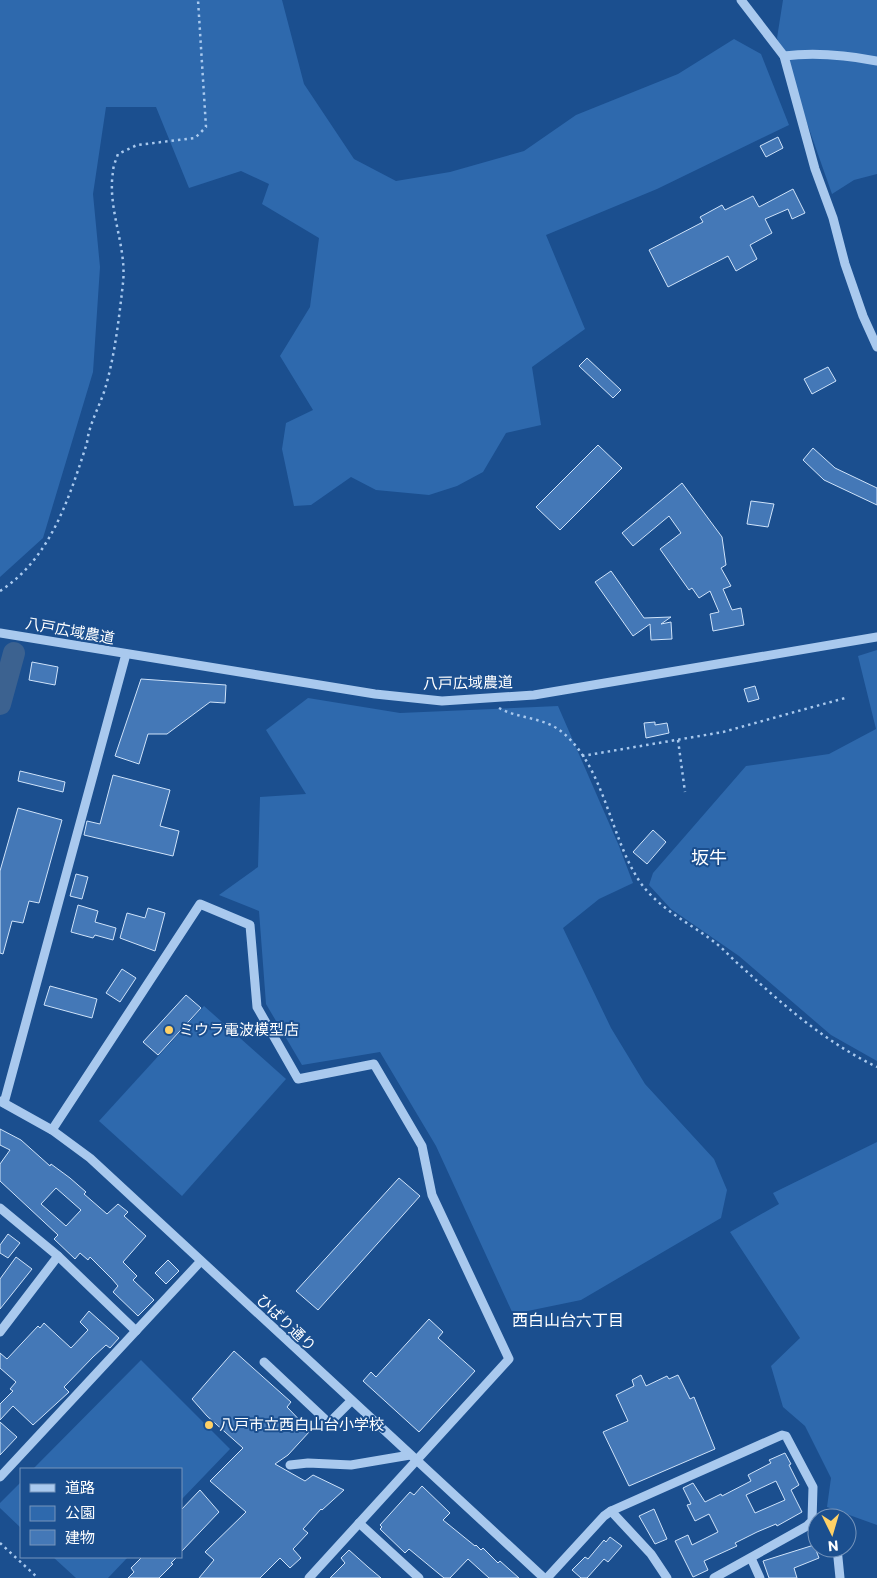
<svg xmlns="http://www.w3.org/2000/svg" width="877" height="1578" font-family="Commissioner,'Noto Sans JP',sans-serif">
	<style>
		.green { fill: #2e69ad }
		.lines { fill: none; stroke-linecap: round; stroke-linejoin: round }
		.river { stroke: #3c6290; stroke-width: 22 }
		.building { fill: #4478b7; stroke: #cfe3fa; fill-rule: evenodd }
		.path { stroke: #a9c9ee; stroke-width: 2.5; stroke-dasharray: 2.5 4; stroke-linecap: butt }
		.minor { stroke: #a9c9ee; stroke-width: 9 }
		.poi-dot { fill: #ffd166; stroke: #1b4f8f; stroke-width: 2 }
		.labels { text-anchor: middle; stroke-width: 4; stroke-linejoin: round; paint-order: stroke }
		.street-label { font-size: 15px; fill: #fff; stroke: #1b4f8f }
		.poi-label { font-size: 15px; fill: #fff; stroke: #1b4f8f; text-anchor: start }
		.neighbourhood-label { font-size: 16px; fill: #fff; stroke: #1b4f8f }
		.quarter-label { font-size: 18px; fill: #fff; stroke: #1b4f8f }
	</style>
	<rect width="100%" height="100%" fill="#1b4f8f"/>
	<g class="green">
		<path d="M0 0H282L304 84 354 159 396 181 450 172 524 151 576 115 678 74 734 39 761 54 789 125 657 189 546 235 585 329 532 367 541 425 506 433 483 472 457 486 429 495 376 490 351 477 311 505 294 506 282 449 286 423 313 410 280 356 310 307 319 238 262 204 269 184 241 171 189 188 156 107H106L93 194 100 267 93 372 43 538 0 577Z"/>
		<path d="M783 0H877V174L854 180 832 194 777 38Z"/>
		<path d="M877 650V1061L831 1035 739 956 671 909 649 885 653 873 746 766 829 754 876 729 858 656Z"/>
		<path d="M308 698 400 713 558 706 619 846 633 883 599 899 563 928 611 1028 645 1084 714 1159 727 1190 721 1218 581 1300 513 1314 436 1146 380 1052 302 1065 266 1004 259 911 219 895 258 867 260 797 306 794 266 730Z"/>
		<path d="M204 1006 286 1079 182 1196 99 1121Z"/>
		<path d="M877 1142V1525L827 1507 831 1478 805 1426 783 1407 771 1366 800 1338 730 1232 779 1204 773 1193Z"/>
		<path d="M141 1360 230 1449 181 1500V1469H33Z"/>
		<path d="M21 1482V1528L0 1508V1503Z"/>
		<path d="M53 1557H128L108 1578H76Z"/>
	</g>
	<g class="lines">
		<path class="river" d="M0 704 14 653"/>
	</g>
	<g class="building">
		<path d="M778 137 783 148 766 157 760 146Z"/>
		<path d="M793 189 805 213 792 219 788 209 765 219 772 233 750 245 757 259 736 271 728 256 668 287 649 250 703 222 700 217 722 205 725 210 753 196 759 207Z"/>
		<path d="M587 358 621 390 613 398 579 366Z"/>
		<path d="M828 367 836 381 812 394 804 379Z"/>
		<path d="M598 445 622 468 560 530 536 507Z"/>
		<path d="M813 448 835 468 877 488V505L824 480 803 460Z"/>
		<path d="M682 483 722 537 726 565 721 568 731 586 723 589 732 610 741 608 744 625 713 631 710 614 719 612 710 591 699 598 692 588 689 590 660 549 681 533 669 516 633 546 622 533Z"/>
		<path d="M751 501 774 504 768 527 747 524Z"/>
		<path d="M611 571 644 618 671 617 661 624 671 622 672 639 651 640 650 624 633 636 595 582Z"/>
		<path d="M32 662 58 667 55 685 29 680Z"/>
		<path d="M141 679 226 685 225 703 210 702 167 734H148L139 764 115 756Z"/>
		<path d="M755 686 759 699 748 702 744 689Z"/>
		<path d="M655 722V725L667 723 669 733 646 738 644 723Z"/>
		<path d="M20 771 65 782 63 792 18 781Z"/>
		<path d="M113 775 170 790 160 826 179 831 173 856 84 835 87 821 100 824Z"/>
		<path d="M18 808 62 820 39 903 29 901 23 923 12 921 3 954 0 953V871Z"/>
		<path d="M653 830 666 842 647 864 633 852Z"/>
		<path d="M76 874 88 877 82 899 70 896Z"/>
		<path d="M78 905 98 911 95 922 116 928 113 940 95 935 93 938 71 932Z"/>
		<path d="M148 908 165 913 155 951 120 938 127 913 145 918Z"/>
		<path d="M122 969 136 978 120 1002 106 993Z"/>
		<path d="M50 986 97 999 92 1018 44 1005Z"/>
		<path d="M186 995 201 1008 158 1055 143 1042Z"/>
		<path d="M0 1129 21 1140 50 1166 51 1164 70 1178 86 1192 84 1194 107 1214 118 1204 128 1212 124 1216 146 1236 123 1262 137 1276 133 1280 154 1300 138 1316 113 1292 118 1286 112 1279 90 1257 88 1260 80 1253 75 1259 54 1239 58 1235 0 1181V1164L10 1150 0 1145ZM56 1188 81 1210 66 1226 41 1204Z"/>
		<path d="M399 1178 420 1196 318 1310 296 1291Z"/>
		<path d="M8 1234 20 1243 8 1258 0 1253V1245Z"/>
		<path d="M16 1257 32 1269 0 1309V1279Z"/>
		<path d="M168 1260 179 1271 166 1284 155 1273Z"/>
		<path d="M89 1311 119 1338 110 1348 106 1345 93 1357 64 1387 69 1392 33 1425 13 1406 0 1420V1404L13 1391 10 1389 16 1382 0 1368V1353L7 1359 38 1326 40 1328 44 1323 71 1348 88 1330 80 1322Z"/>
		<path d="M429 1319 443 1332 438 1338 475 1371 419 1432 363 1381 371 1372 376 1377Z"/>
		<path d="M234 1351 291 1402 287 1407 310 1431 288 1455 275 1464 305 1481 313 1475 344 1490 322 1510 321 1509 303 1529 308 1533 293 1549 301 1558 290 1568 280 1558 260 1578H199L214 1560 205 1552 246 1512 210 1481 243 1448 207 1416 192 1399Z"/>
		<path d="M641 1375 646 1386 667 1376 669 1379 678 1375 690 1399 694 1397 715 1449 629 1486 603 1432 628 1421 616 1395 634 1386 632 1380Z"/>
		<path d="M0 1422 17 1437 0 1455Z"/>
		<path d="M785 1453 791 1464 789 1465 799 1485 791 1490 802 1512 777 1526 776 1524 757 1532 735 1543 737 1546 704 1561 708 1570 693 1577 675 1541 688 1535 692 1545 718 1532 709 1514 695 1521 687 1505 691 1504 683 1488 693 1483 705 1502 721 1494 722 1496 751 1481 748 1475 771 1463 769 1460ZM776 1481 785 1500 755 1513 746 1495Z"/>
		<path d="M422 1486 450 1513 443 1520 475 1546 476 1545 481 1550 483 1548 498 1563 500 1561 519 1578H489L468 1559 450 1578H444L409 1549 405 1553 380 1529 382 1527 380 1525 410 1492 414 1495Z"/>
		<path d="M200 1490 219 1512 181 1552V1510Z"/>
		<path d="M654 1509 667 1539 655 1544 639 1516Z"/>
		<path d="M610 1537 622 1546 608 1562 604 1559 587 1578H581L572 1570 585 1557 588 1559 604 1540 606 1542Z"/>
		<path d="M814 1545 819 1558 794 1568 797 1578H769L763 1561Z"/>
		<path d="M349 1550 368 1567 381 1578H330L345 1563 341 1558Z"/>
		<path d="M142 1557H177L171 1563 173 1564 159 1578H128L134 1572 131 1568Z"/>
	</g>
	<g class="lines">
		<g class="path">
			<path d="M0 591C51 558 69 498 87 443 89 424 99 408 105 389 115 355 119 318 123 283 127 246 107 209 113 172 113 166 116 160 118 154L137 145 195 138 206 127 198 0"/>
			<path d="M499 708C519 719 544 717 562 732 605 767 610 838 640 882 659 909 688 922 713 941 724 949 733 960 744 969 784 1006 827 1043 877 1067"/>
			<path d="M678 740 685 792"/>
			<path d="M582 756 723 732 845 698"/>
			<path d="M0 1543 38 1578"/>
		</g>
		<g class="minor">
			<path d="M741 0 784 56 815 169 833 218 845 264 863 316 877 347"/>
			<path d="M784 56C816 52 846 55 877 61"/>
			<path d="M0 633 375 694 442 701 534 695 877 637"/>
			<path d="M0 1101 52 1130 90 1158 544 1578"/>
			<path d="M4 1103 126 654"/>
			<path d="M52 1130 200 904 250 925 257 1007 298 1079 374 1064 422 1146 432 1195 509 1359 309 1578"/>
			<path d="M0 1208 58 1256 136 1331"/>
			<path d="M0 1332 58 1256"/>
			<path d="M264 1362 329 1423 351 1401"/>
			<path d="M290 1465 308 1463 351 1465 410 1455"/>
			<path d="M0 1477 200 1262"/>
			<path d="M611 1511 651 1554 667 1578"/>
			<path d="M359 1523 419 1578"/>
			<path d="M837 1548 840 1578"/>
			<path d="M751 1558 760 1578"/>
			<path d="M547 1578 604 1516 611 1511 782 1435 786 1436 813 1487 812 1521 807 1526 714 1578"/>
		</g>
	</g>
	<g class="poi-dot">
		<circle cx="169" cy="1030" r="5"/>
		<circle cx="209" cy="1425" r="5"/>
	</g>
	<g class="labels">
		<g class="street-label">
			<text transform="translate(70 631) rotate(10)" y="5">八戸広域農道</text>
			<text transform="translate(468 683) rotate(-1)" y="5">八戸広域農道</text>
			<text transform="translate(286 1323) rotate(43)" y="5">ひばり通り</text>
		</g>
		<g class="poi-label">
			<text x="179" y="1035">ミウラ電波模型店</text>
			<text x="219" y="1430">八戸市立西白山台小学校</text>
		</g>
		<g class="neighbourhood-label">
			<text x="568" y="1326">西白山台六丁目</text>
		</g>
		<g class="quarter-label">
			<text x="709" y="864">坂牛</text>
		</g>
	</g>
	<rect x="20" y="1468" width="162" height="90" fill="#1b4f8f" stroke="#7695bc"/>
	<rect x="30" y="1484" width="25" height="8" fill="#a9c9ee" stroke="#7695bc"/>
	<text x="65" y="1493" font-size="15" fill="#ffffff">道路</text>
	<rect x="30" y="1506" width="25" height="15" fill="#2e69ad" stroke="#7695bc"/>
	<text x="65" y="1518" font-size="15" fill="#ffffff">公園</text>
	<rect x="30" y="1530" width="25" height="15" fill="#4478b7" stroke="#7695bc"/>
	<text x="65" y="1543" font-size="15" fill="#ffffff">建物</text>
	<g transform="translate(832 1533) rotate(175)"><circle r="24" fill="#1b4f8f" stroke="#7695bc"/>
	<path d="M0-4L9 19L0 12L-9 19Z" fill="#ffd166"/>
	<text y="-8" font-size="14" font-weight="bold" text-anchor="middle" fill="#ffffff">N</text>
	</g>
</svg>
